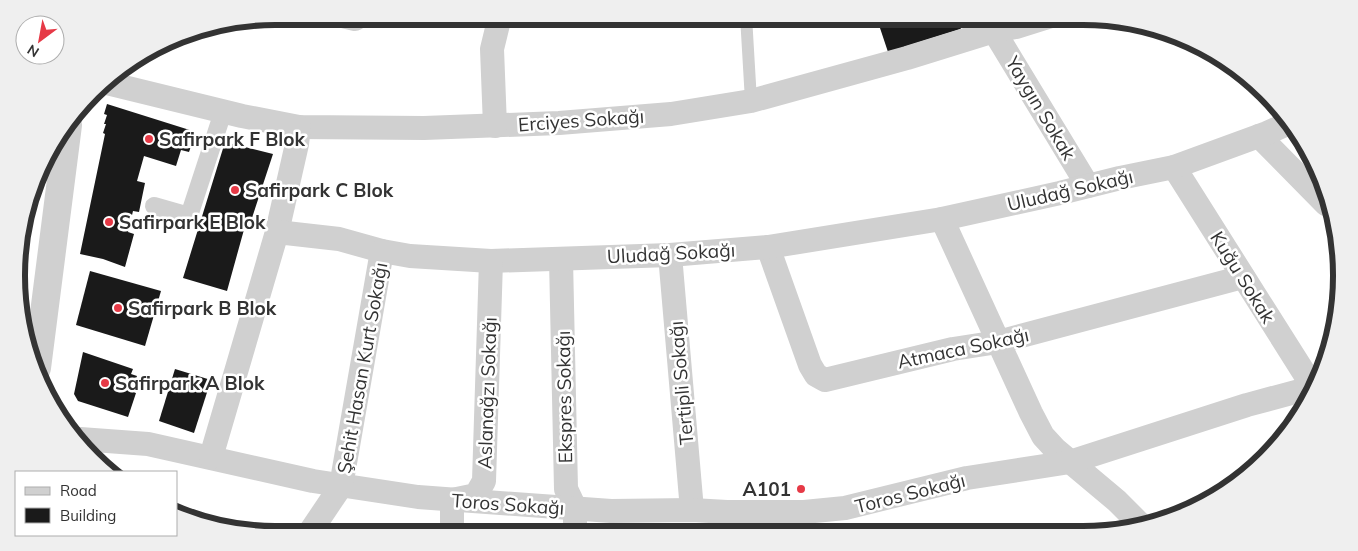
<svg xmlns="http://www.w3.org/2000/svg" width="1358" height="551" font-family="Mulish,sans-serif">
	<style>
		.building { fill: #1a1a1a }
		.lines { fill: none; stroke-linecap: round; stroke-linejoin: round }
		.service { stroke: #d0d0d0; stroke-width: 12 }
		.pedestrian { stroke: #d0d0d0; stroke-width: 18 }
		.minor { stroke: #d0d0d0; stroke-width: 24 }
		.tertiary { stroke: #d0d0d0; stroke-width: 28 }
		.poi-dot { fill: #e63946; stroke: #fff; stroke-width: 2 }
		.labels { text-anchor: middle; stroke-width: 5; stroke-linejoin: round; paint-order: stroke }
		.street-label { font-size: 19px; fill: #333; stroke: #fff }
		.poi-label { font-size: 19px; font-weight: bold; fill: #333; stroke: #fff; text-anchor: start }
		.rim { fill: none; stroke: #333; stroke-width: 6 }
	</style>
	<rect width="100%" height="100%" fill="#fff"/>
	<g class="building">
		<path d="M771 16H794V17L774 23Z"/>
		<path d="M876 16H957L961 29 888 52Z"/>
		<path d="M107 104 196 132 189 152 181 150 176 166 144 156 137 181 145 183 139 212 133 211 128 232 134 234 125 267 103 259 80 254 105 134 103 133 106 124H104L107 115 104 114Z"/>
		<path d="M225 142 273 154 249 227 245 226 227 291 183 278Z"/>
		<path d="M90 271 161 291 145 346 76 325Z"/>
		<path d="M83 352 133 369 131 374 137 376 132 391 136 393 128 417 78 401 74 394Z"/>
		<path d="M175 369 211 380 194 433 159 421Z"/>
	</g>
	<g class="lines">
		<path class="service" d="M746 16 751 101"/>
		<path class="pedestrian" d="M154 206 189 216 223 112"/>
		<g class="minor">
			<path d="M343 16 355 19"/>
			<path d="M994 31 1088 186"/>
			<path d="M103 82 242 116 299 127 424 128 559 123 671 114 751 101 907 58 994 31 1016 27 1051 16"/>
			<path d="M495 126 492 49 500 16"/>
			<path d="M1259 136 1326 204"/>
			<path d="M1174 167 1313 387"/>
			<path d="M942 219 1031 413 1043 436 1055 449 1117 501 1141 525"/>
			<path d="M277 232 297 144 299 127"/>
			<path d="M768 247 810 365 816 375 825 380 953 349 998 342 1243 277"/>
			<path d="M670 255 692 510"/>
			<path d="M561 259 566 489 575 508V534"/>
			<path d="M80 439 148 444 313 481 418 497 611 511 692 510 727 512H804L845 508 967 478 1070 462 1247 405 1314 387"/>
			<path d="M211 457 277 232 339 239 382 251 410 256 491 261 670 255 768 247 942 219 1060 193 1120 178 1174 167 1267 133 1287 124"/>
			<path d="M804 533V512"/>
			<path d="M452 534V500L476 495 484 481 491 261"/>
			<path d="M308 535 341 486 382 251"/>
		</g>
		<path class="tertiary" d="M37 368 68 125"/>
	</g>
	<g class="poi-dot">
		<circle cx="149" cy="139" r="5"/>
		<circle cx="235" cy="190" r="5"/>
		<circle cx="109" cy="222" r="5"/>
		<circle cx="118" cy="308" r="5"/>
		<circle cx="105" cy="383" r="5"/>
		<circle cx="801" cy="489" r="5"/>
	</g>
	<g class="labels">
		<g class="street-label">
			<text transform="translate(1041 108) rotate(59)" y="7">Yaygın Sokak</text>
			<text transform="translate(581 120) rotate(-4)" y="7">Erciyes Sokağı</text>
			<text transform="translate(1070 190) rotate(-13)" y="7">Uludağ Sokağı</text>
			<text transform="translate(671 253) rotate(-3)" y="7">Uludağ Sokağı</text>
			<text transform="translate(1243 277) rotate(58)" y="7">Kuğu Sokak</text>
			<text transform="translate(963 348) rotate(-12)" y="7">Atmaca Sokağı</text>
			<text transform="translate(362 368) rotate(-80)" y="7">Şehit Hasan Kurt Sokağı</text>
			<text transform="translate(681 383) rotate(-95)" y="7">Tertipli Sokağı</text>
			<text transform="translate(487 393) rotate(-88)" y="7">Aslanağzı Sokağı</text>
			<text transform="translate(564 397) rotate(-91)" y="7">Ekspres Sokağı</text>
			<text transform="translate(910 493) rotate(-14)" y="7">Toros Sokağı</text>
			<text transform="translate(508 504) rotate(4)" y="7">Toros Sokağı</text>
		</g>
		<g class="poi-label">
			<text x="159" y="146">Safirpark F Blok</text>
			<text x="245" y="197">Safirpark C Blok</text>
			<text x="119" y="229">Safirpark E Blok</text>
			<text x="128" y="315">Safirpark B Blok</text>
			<text x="115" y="390">Safirpark A Blok</text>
			<text x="791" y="496" text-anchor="end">A101</text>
		</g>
	</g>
	<path d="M0 0H1358V551H0ZM275 25H1083A250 250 0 0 1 1333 275V276A250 250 0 0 1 1083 526H275A250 250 0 0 1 25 276V275A250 250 0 0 1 275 25Z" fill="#efefef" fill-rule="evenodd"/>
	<path class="rim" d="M275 25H1083A250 250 0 0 1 1333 275V276A250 250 0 0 1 1083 526H275A250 250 0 0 1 25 276V275A250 250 0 0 1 275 25Z"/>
	<rect x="15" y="471" width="162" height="65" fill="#ffffff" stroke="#adadad"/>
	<rect x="25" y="487" width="25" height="8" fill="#d0d0d0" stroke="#adadad"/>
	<text x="60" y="496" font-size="15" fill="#333333">Road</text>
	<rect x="25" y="508" width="25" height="15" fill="#1a1a1a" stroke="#adadad"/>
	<text x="60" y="521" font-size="15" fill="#333333">Building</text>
	<g transform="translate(40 40) rotate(212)"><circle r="24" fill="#ffffff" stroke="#adadad"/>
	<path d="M0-4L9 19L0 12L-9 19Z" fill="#e63946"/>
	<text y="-8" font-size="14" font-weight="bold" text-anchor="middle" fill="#333333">N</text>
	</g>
</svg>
